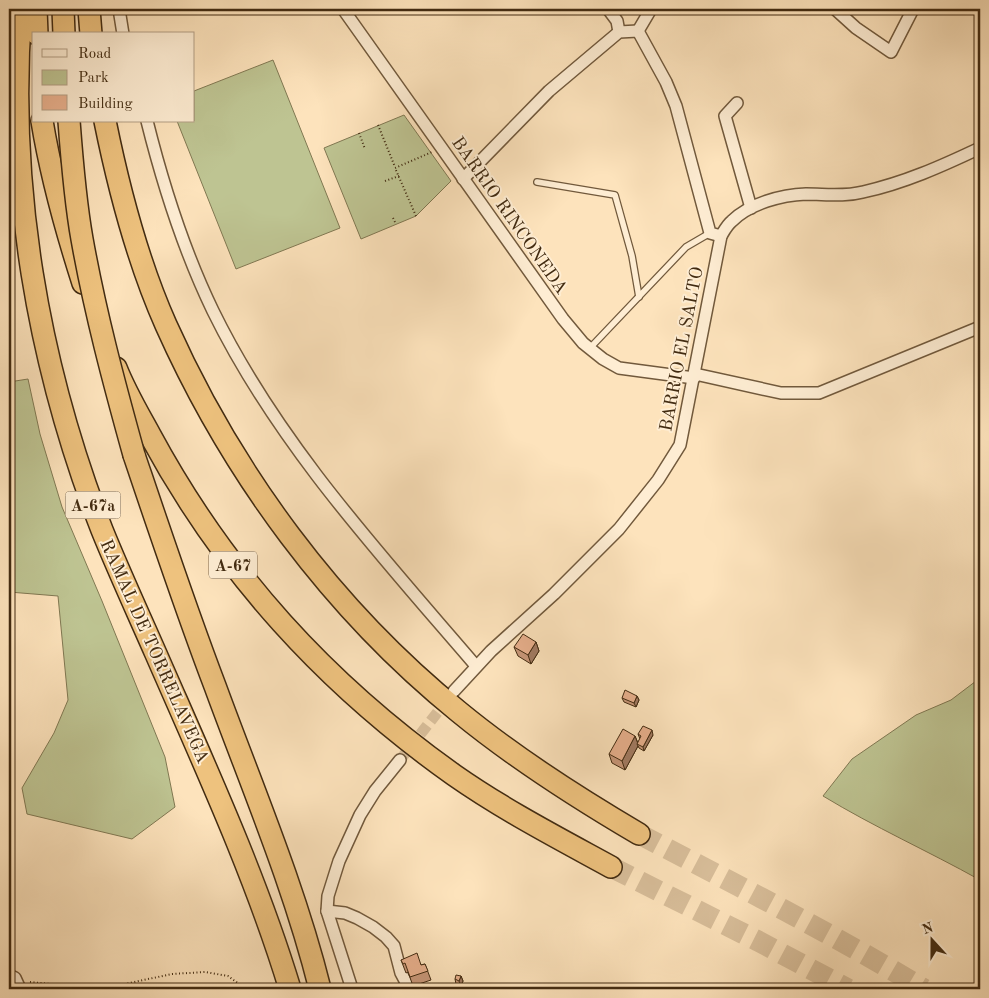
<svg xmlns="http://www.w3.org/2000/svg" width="989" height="998" font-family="'Old Standard TT',serif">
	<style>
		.green { fill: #bec492; stroke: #807852 }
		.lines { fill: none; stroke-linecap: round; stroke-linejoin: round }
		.street-tunnel { stroke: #d8be9a; stroke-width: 11; stroke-dasharray: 11 5.5; stroke-linecap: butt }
		.highway-tunnel { stroke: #d8be9a; stroke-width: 21; stroke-dasharray: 21 11; stroke-linecap: butt }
		.lane-casing { stroke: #71593c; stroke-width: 8 }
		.street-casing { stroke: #71593c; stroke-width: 14 }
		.highway-casing { stroke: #422b11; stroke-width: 24 }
		.path { stroke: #422b11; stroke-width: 2; stroke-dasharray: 1 2.5; stroke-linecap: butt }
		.lane { stroke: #feedd3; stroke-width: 5.5 }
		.street { stroke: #feedd3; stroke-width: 11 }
		.highway { stroke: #eec27e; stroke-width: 21 }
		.highway-bridge-casing { stroke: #422b11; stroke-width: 24; stroke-linecap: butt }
		.highway-bridge { stroke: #eec27e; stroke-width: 21 }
		.wall { fill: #c89779; stroke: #422b11 }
		.shaded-wall { fill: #a27b63; stroke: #422b11 }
		.building { fill: #e8b08d; stroke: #422b11 }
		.labels { text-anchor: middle; stroke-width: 4; stroke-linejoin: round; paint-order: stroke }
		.shield { fill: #feedd3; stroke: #7a654b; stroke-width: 1 }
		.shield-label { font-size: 16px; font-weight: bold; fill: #422b11 }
		.street-label { font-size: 18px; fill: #422b11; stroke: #feedd3 }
	</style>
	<rect width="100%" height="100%" fill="#fde3bc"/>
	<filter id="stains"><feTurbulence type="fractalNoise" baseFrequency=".004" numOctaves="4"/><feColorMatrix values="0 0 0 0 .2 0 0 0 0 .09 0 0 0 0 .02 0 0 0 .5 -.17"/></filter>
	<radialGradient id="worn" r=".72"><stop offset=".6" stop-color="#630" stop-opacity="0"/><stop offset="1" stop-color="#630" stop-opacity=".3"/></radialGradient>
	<g class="green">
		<path d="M273 60 340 228 236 269 177 121H194V91Z"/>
		<path d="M404 115 451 181 416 216 361 239 324 148Z"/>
		<path d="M28 379 40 434 62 507 102 601 165 757 175 807 132 839 27 814 22 788 54 733 68 700 58 596 9 592V382Z"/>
		<path d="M980 678V880C928 851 874 827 823 796L852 759 916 715 951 700Z"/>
	</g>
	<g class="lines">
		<path class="street-tunnel" d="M400 760 448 699"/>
		<g class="highway-tunnel">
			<path d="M639 834C735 884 831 933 924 989"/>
			<path d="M611 867 758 941 848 989"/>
		</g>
		<defs>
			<g id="lane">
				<path d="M537 182 615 195 632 256 639 297"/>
				<path d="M590 348 686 247 710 233"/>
			</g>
			<g id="street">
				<path d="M119 9 123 34"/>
				<path d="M343 9 563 319 583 343 603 359 619 368 694 378"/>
				<path d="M608 9 617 21 619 32"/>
				<path d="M835 9 856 28 891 52 913 9"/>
				<path d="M638 31 666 82 676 106 710 233 721 236"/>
				<path d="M638 31 651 9"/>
				<path d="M737 103 725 116 751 208"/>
				<path d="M147 121C163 185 184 251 213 311 278 444 381 555 476 666"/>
				<path d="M463 179 549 91 619 32 638 31"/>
				<path d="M695 374 781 393H819L980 327"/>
				<path d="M454 691 491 651 554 594 619 529 658 480 680 445 721 236C724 231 727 225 732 221 750 203 782 195 806 194 825 194 844 197 863 192 904 183 942 166 980 148"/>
				<path d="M327 911 345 913 357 918 373 927 386 937 394 946 401 973 409 988"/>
				<path d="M9 975 15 978 20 989"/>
				<path d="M352 989 327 911 328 896 339 861 360 815 375 791 400 760"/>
			</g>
			<g id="highway">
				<path d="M21 9C7 186 38 365 102 530 119 572 138 613 156 654 204 764 255 874 290 989"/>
				<path d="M36 9 37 34"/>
				<path d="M63 9 64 34"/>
				<path d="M89 9 91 34"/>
				<path d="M42 121C51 176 66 230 83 283"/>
				<path d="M105 121C119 190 137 260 166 325 232 473 333 610 459 712 515 758 576 797 639 834"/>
				<path d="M116 368C125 391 138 413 150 435 225 574 326 684 454 775 504 810 558 838 611 867"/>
				<path d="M134 455C160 532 186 610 215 686 252 787 294 885 320 989"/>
			</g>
		</defs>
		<use href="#lane" class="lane-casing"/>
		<use href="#street" class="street-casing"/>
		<use href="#highway" class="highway-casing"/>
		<g class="path">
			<path d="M378 125 395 167"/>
			<path d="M359 133 365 149"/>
			<path d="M385 181 399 176"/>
			<path d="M416 216 395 168 432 152"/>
			<path d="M393 218 396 224"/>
			<path d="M30 982 83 987 115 986 172 974 205 972 228 976 246 989"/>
		</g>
		<use href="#lane" class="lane"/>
		<use href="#street" class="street"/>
		<use href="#highway" class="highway"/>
		<defs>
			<path id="highway-bridge" d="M69 121C72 161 75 200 82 239 95 312 114 383 134 455"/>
		</defs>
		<use href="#highway-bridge" class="highway-bridge-casing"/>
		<use href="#highway-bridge" class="highway-bridge"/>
	</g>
	<g class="wall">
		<path d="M253 9H272V11L254 13Z"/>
		<path d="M536 642 539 651 531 664 518 656 514 647Z"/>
		<path d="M637 696 639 700 636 707 624 702 622 698Z"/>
		<path d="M638 734 653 735 644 751 639 748 638 746 625 770 612 763 609 754 635 736 638 743 640 739Z"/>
		<path d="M401 960 421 965 425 964 431 980 413 986 408 972 406 973Z"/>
		<path d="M461 976 463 981 461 986 456 984 455 979Z"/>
	</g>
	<g class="shaded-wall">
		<path d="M536 642 539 651 531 664 528 655Z"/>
		<path d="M637 696 639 700 636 707 634 703Z"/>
		<path d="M652 730 653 735 644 751 643 747Z"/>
		<path d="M635 736 638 744H637L638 746 625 770 622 761Z"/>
		<path d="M461 976 463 981 461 986 459 981Z"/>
	</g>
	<g class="building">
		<path d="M523 634 536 642 528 655 514 647Z"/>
		<path d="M625 690 637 696 634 703 622 698Z"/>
		<path d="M643 726 652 730 643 747 637 744 641 736 638 734Z"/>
		<path d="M623 729 635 736 622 761 609 754Z"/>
		<path d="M417 953 421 965 425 964 428 971 410 977 405 963 403 964 401 960Z"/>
		<path d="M456 975 461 976 459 981 455 979Z"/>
	</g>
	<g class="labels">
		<g class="shield">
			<rect x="65.5" y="491.5" width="55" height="27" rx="4"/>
			<rect x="209" y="551.5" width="48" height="27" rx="4"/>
		</g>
		<g class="shield-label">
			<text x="93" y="511">A-67a</text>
			<text x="233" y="571">A-67</text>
		</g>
		<g class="street-label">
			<text transform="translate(510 215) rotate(55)" y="6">BARRIO RINCONEDA</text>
			<text transform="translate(681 349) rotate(-79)" y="6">BARRIO EL SALTO</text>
			<text transform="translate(155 651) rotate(66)" y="6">RAMAL DE TORRELAVEGA</text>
		</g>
	</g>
	<rect width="989" height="998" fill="none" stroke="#fde3bc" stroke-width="30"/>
	<rect x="10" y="10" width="969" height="978" fill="none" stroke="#422b11" stroke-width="2.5"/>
	<rect x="15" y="15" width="959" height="968" fill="none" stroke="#422b11"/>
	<rect x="32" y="32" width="162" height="90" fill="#feedd3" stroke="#b39f85"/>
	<rect x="42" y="49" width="25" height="8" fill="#feedd3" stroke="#b39f85"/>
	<text x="78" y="58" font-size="15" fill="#422b11">Road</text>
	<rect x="42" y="70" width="25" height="15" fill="#bec492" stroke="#b39f85"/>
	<text x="78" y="82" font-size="15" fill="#422b11">Park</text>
	<rect x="42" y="95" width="25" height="15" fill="#e8b08d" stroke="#b39f85"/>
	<text x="78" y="108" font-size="15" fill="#422b11">Building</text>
	<g transform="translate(932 940) rotate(339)" stroke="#feedd3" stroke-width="4" paint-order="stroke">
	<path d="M0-4L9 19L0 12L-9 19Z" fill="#422b11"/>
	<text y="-8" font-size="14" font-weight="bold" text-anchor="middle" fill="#422b11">N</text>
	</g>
	<rect width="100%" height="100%" filter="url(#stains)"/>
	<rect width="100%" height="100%" fill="url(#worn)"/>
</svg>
